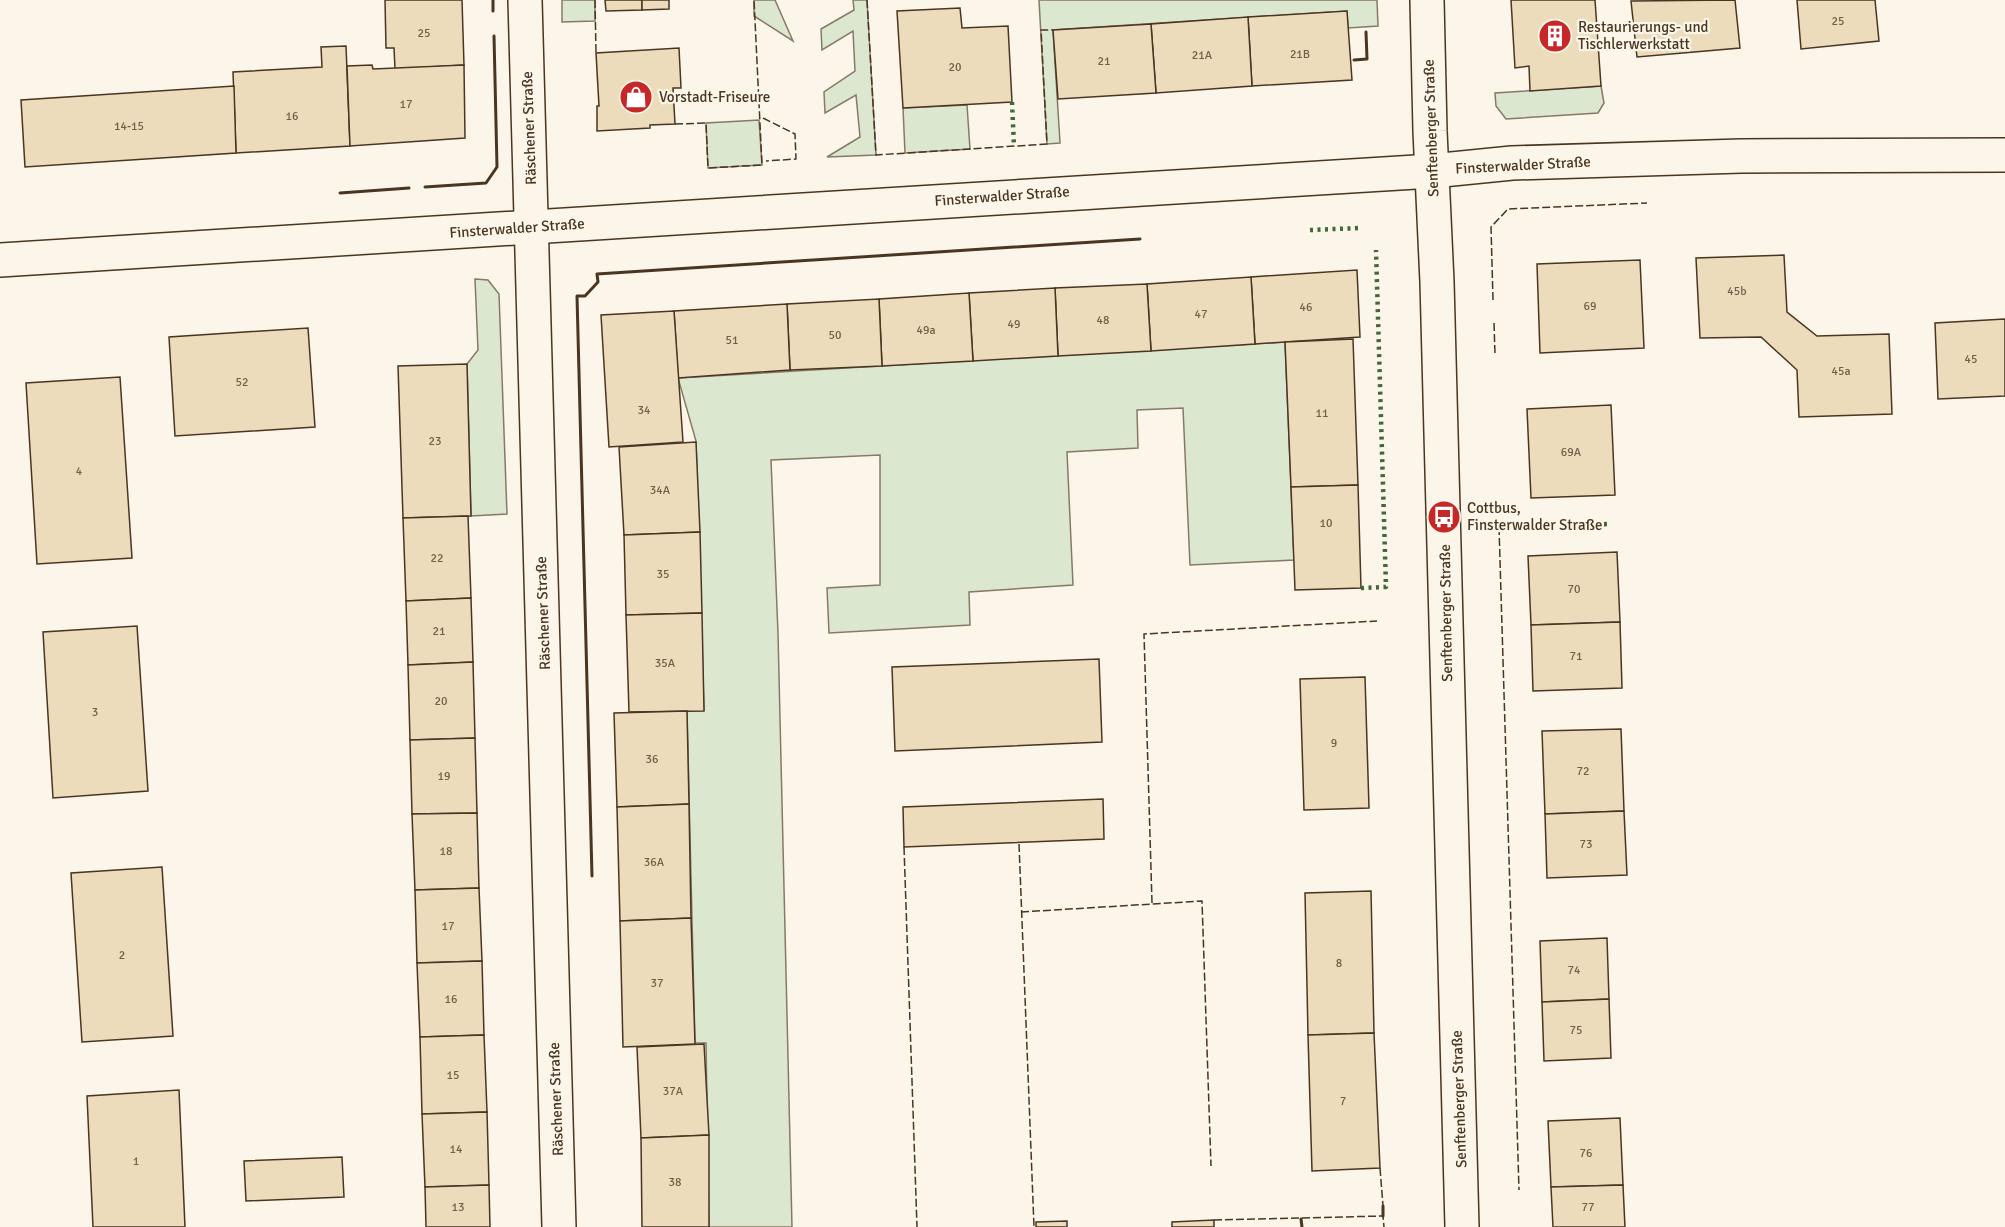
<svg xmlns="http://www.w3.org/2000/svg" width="2005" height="1227" font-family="Signika,sans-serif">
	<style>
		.green { fill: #dce7d0; stroke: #887966; stroke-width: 1.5 }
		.building { fill: #ecdcbc; stroke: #4a3520; stroke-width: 1.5 }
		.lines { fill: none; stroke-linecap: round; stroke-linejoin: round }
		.street-casing { stroke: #4a3520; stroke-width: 36 }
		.secondary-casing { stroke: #4a3520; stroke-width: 36 }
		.street { stroke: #fbf6e9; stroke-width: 33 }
		.secondary { stroke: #fbf6e9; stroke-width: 33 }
		.hedge { stroke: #436837; stroke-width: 4.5; stroke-dasharray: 3 4.5; stroke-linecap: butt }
		.fence { stroke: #4a3520; stroke-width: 1.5; stroke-dasharray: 8 3; stroke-linecap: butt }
		.wall { stroke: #4a3520; stroke-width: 3 }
		.labels { text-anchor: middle; stroke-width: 4.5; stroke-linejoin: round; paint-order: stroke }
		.number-label { font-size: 12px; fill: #725f47 }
		.poi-label { font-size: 15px; fill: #4a3520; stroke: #fbf6e9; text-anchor: start }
		.street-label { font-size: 15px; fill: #4a3520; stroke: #fbf6e9 }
	</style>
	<rect width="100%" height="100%" fill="#fbf6e9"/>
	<g class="green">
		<path d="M562 0H595V21L562 22Z"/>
		<path d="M754 0H775L793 41 754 16Z"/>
		<path d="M853 0H867L876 155 827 157 860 137 856 95 825 113 824 92 855 71 853 31 822 50 821 29 854 10Z"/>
		<path d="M1039 0H1377L1378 26 1348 28 1347 11 1053 30 1060 143 1047 144Z"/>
		<path d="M1601 86 1604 103 1598 113 1506 119 1496 106 1495 93Z"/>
		<path d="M967 105 970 149 905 153 903 108Z"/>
		<path d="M759 120 762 165 708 168 706 123Z"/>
		<path d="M475 279 488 280 499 294 507 514 471 516 467 364 478 350Z"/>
		<path d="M1285 342 1294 560 1190 565 1183 408 1137 410 1138 448 1067 452 1073 585 969 592 970 625 829 633 827 588 880 585V455L771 460 778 633 792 1227H709L706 1043H695L687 711 704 710 696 441 678 378Z"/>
	</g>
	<g class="building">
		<path d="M385 0H462L464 65 395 69 394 48H386Z"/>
		<path d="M605 0H642V10L606 11Z"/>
		<path d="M642 0H669V9L642 10Z"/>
		<path d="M1511 0H1595L1601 86 1530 91 1529 66 1515 68Z"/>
		<path d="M1735 0 1740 48 1637 57 1631 1Z"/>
		<path d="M1797 0H1875L1879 41 1801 49Z"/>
		<path d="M960 8 962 28 1008 26 1012 102 903 108 897 11Z"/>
		<path d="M1347 11 1352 80 1252 86 1248 17Z"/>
		<path d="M1248 17 1252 86 1156 93 1151 24Z"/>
		<path d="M1151 24 1156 93 1058 99 1053 30Z"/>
		<path d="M346 46 350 146 236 153 233 72 322 67 321 47Z"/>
		<path d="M679 48 681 88H673L675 124 650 125V128L597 131V106H599L596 53Z"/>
		<path d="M372 65 373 69 464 65 465 138 350 146 347 66Z"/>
		<path d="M234 86 236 153 25 167 21 100Z"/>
		<path d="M1784 255 1787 312 1817 336 1889 334 1892 414 1799 417 1797 370 1761 337 1700 338 1696 258Z"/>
		<path d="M1640 260 1644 348 1540 353 1537 264Z"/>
		<path d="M1357 270 1360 337 1255 344 1251 277Z"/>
		<path d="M1251 277 1255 344 1151 351 1147 284Z"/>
		<path d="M1147 284 1151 351 1058 356 1055 288Z"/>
		<path d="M1055 288 1058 356 973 361 969 293Z"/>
		<path d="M969 293 973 361 882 366 879 299Z"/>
		<path d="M879 299 882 366 790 370 787 304Z"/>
		<path d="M787 304 790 370 678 378 674 311Z"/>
		<path d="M674 311 683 442 609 447 601 315Z"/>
		<path d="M2005 319V396L1938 399 1935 323Z"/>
		<path d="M308 328 315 427 175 436 169 337Z"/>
		<path d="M1353 339 1358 485 1291 487 1285 342Z"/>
		<path d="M467 364 471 516 403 518 398 366Z"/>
		<path d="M120 377 132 558 37 564 26 383Z"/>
		<path d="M1611 405 1615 495 1531 498 1527 409Z"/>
		<path d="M696 442 700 532 624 535 619 447Z"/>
		<path d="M1358 485 1361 588 1295 590 1291 487Z"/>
		<path d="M468 516 471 598 406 601 403 518Z"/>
		<path d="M700 532 702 613 626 615 624 535Z"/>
		<path d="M1617 552 1620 622 1531 625 1528 556Z"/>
		<path d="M471 598 473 662 408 665 406 601Z"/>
		<path d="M702 613 704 711 629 712 626 615Z"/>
		<path d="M1620 622 1622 688 1533 691 1531 625Z"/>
		<path d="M137 626 148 791 53 798 43 632Z"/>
		<path d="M1099 659 1102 742 895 751 892 667Z"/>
		<path d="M473 662 475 738 410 740 408 665Z"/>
		<path d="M1365 677 1369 808 1304 810 1300 679Z"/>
		<path d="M687 711 689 804 617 807 614 713Z"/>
		<path d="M1621 729 1624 811 1545 814 1542 731Z"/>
		<path d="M475 738 477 813 412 814 410 740Z"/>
		<path d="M1103 799 1104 839 904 847 903 807Z"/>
		<path d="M689 804 691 918 620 921 617 807Z"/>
		<path d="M1624 811 1627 875 1547 878 1545 814Z"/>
		<path d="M477 813 479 888 415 890 412 814Z"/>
		<path d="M162 867 173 1036 82 1042 71 873Z"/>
		<path d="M479 888 482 961 417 963 415 890Z"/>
		<path d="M1371 891 1374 1033 1308 1035 1305 893Z"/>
		<path d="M691 918 695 1044 623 1047 620 921Z"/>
		<path d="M1607 938 1609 999 1542 1002 1540 941Z"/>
		<path d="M482 961 484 1035 420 1037 417 963Z"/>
		<path d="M1609 999 1611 1058 1544 1061 1542 1002Z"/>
		<path d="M1374 1033 1380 1168 1312 1171 1308 1035Z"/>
		<path d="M484 1035 487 1112 422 1114 420 1037Z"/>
		<path d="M704 1044 709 1135 641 1138 637 1047Z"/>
		<path d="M179 1090 185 1227H93L87 1096Z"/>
		<path d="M487 1112 489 1185 425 1187 422 1114Z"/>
		<path d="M1620 1118 1623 1185 1551 1187 1548 1121Z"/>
		<path d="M709 1135V1227H642L641 1138Z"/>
		<path d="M342 1157 344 1197 246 1201 244 1161Z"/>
		<path d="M489 1185 490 1227H426L425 1187Z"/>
		<path d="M1623 1185 1625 1227H1553L1551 1187Z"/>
		<path d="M1214 1220V1227H1172V1222Z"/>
		<path d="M1067 1221V1227H1036V1222Z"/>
	</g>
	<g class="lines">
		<defs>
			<g id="street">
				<path d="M525 0 559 1227"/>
				<path d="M0 260 1432 171 1512 163 1741 156 2005 155"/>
			</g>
			<path id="secondary" d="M1427 0 1430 131 1437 282 1462 1227"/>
		</defs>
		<use href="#street" class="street-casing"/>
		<use href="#secondary" class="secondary-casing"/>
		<use href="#street" class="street"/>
		<use href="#secondary" class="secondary"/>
		<g class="hedge">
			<path d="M1012 102 1014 146"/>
			<path d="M1310 230 1361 228"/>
			<path d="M1499 527 1611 524"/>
			<path d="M1361 588 1386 587 1376 250"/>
		</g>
		<g class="fence">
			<path d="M595 0 596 53"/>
			<path d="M867 0 876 155 1047 144 1041 30H1053"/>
			<path d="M763 118 795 134 796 159 766 161"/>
			<path d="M675 124 706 123 708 168 762 165 754 0"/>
			<path d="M1493 300 1491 227 1508 209 1647 203"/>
			<path d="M1494 323 1495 354"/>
			<path d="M1499 527 1519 1190"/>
			<path d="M1019 844 1034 1227"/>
			<path d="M904 847 917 1227"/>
			<path d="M1152 903 1144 634 1377 621"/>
			<path d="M1021 912 1202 901 1211 1166"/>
			<path d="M1380 1168 1383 1206"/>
			<path d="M1214 1220 1383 1216 1384 1227"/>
		</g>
		<g class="wall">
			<path d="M493 0V11"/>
			<path d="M1354 60 1367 59 1366 32"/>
			<path d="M425 187 486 183 497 167 494 36"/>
			<path d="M340 193 409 188"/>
			<path d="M592 876 577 296H585L598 282 597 274 1140 239"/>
			<path d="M1383 1206V1216"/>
			<path d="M1301 1219 1302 1227"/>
		</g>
	</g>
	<defs>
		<symbol id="building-disc" viewBox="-11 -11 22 22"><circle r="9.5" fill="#c62828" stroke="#fbf6e9"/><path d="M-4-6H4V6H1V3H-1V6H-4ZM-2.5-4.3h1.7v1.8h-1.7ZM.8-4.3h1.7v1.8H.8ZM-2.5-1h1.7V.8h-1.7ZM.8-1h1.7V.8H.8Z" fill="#fff"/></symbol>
		<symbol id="shop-disc" viewBox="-11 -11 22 22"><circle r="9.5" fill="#c62828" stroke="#fbf6e9"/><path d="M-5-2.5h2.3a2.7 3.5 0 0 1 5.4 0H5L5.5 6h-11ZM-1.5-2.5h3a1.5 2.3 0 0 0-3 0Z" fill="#fff"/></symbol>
		<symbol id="bus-disc" viewBox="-11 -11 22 22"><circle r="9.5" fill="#c62828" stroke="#fbf6e9"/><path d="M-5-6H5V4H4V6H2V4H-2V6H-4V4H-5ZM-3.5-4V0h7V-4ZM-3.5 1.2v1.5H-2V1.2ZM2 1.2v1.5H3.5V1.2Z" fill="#fff"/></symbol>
	</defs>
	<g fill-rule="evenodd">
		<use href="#building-disc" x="1536" y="17" width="38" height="38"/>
		<use href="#shop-disc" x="617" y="78" width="38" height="38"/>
		<use href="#bus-disc" x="1425" y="498" width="38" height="38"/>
	</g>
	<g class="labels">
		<g class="number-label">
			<text x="1838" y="25">25</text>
			<text x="424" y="37">25</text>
			<text x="1300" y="58">21B</text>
			<text x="1202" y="59">21A</text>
			<text x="1104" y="65">21</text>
			<text x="955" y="71">20</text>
			<text x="406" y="108">17</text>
			<text x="292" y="120">16</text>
			<text x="129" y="130">14-15</text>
			<text x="1737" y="295">45b</text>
			<text x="1590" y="310">69</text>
			<text x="1306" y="311">46</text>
			<text x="1201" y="318">47</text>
			<text x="1103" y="324">48</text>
			<text x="1014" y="328">49</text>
			<text x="926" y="334">49a</text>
			<text x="835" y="339">50</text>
			<text x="732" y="344">51</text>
			<text x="1971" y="363">45</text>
			<text x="1841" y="375">45a</text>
			<text x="242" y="386">52</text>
			<text x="644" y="414">34</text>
			<text x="1322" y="417">11</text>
			<text x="435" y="445">23</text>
			<text x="1571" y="456">69A</text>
			<text x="79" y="475">4</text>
			<text x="660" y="494">34A</text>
			<text x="1326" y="527">10</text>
			<text x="437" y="562">22</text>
			<text x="663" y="578">35</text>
			<text x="1574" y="593">70</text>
			<text x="439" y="635">21</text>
			<text x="1576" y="660">71</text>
			<text x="665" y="667">35A</text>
			<text x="441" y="705">20</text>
			<text x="95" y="716">3</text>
			<text x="1334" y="747">9</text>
			<text x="652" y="763">36</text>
			<text x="1583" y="775">72</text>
			<text x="444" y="780">19</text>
			<text x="1586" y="848">73</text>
			<text x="446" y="855">18</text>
			<text x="654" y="866">36A</text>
			<text x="448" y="930">17</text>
			<text x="122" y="959">2</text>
			<text x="1339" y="967">8</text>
			<text x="1574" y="974">74</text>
			<text x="657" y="987">37</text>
			<text x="451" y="1003">16</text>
			<text x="1576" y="1034">75</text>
			<text x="453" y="1079">15</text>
			<text x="673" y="1095">37A</text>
			<text x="1343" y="1105">7</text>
			<text x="456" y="1153">14</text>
			<text x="1586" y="1157">76</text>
			<text x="136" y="1165">1</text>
			<text x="675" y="1186">38</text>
			<text x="458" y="1211">13</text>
			<text x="1588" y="1211">77</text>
		</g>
		<g class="poi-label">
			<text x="1578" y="32">Restaurierungs- und<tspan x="1578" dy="17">Tischlerwerkstatt</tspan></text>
			<text x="659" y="102">Vorstadt-Friseure</text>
			<text x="1467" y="513">Cottbus,<tspan x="1467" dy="17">Finsterwalder Straße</tspan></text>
		</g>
		<g class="street-label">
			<text transform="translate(529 128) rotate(-92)" y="5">Räschener Straße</text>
			<text transform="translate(1431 128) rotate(-92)" y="5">Senftenberger Straße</text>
			<text transform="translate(1523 165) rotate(-3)" y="5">Finsterwalder Straße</text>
			<text transform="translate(1002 196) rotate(-4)" y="5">Finsterwalder Straße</text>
			<text transform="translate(517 228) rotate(-4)" y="5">Finsterwalder Straße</text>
			<text transform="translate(543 613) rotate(-92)" y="5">Räschener Straße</text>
			<text transform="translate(1446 613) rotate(-91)" y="5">Senftenberger Straße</text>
			<text transform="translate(556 1099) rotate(-92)" y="5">Räschener Straße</text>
			<text transform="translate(1459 1099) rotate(-92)" y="5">Senftenberger Straße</text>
		</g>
	</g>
</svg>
